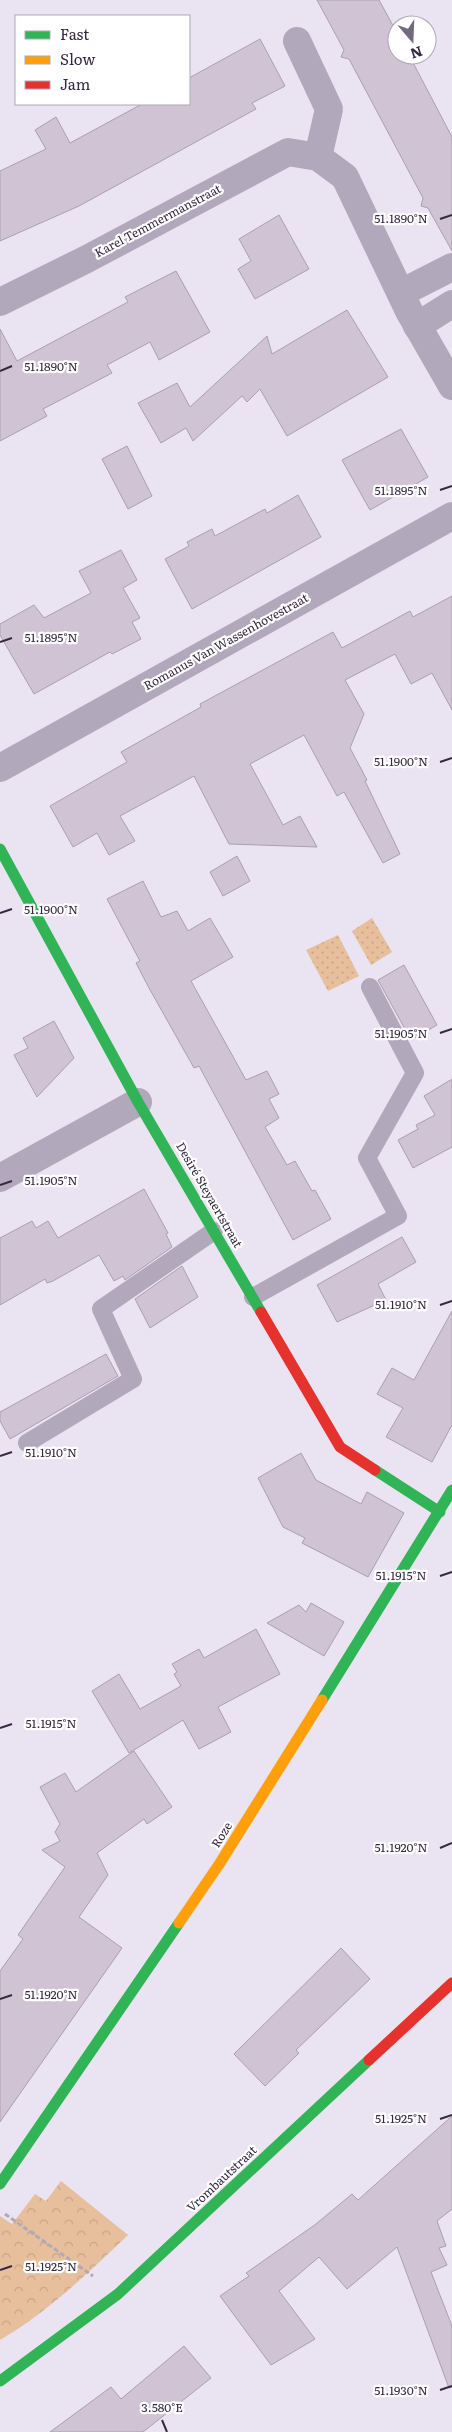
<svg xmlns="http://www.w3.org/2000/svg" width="452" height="2432" font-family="Literata,serif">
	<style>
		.park { fill: url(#park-crowns) }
		.garden { fill: url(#garden-dots) }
		.building { fill: #d0c3d4; stroke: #ab9faf }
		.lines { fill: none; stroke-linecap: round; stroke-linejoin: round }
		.path { stroke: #b1a9ba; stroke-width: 3; stroke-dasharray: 5 2.5; stroke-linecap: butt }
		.lane { stroke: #b2a8bc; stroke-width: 18 }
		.street { stroke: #b2a8bc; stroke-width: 28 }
		.fast { stroke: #30b455; stroke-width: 11 }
		.slow { stroke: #ff9f0a; stroke-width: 11 }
		.jam { stroke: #e5322d; stroke-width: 11 }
		.ticks { fill: none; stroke: #352942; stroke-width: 2 }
		.labels { text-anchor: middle; stroke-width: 4.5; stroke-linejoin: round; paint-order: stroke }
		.street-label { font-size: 12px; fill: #352942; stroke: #fff }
		.ticks-label { font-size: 12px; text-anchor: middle; fill: #352942; stroke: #fff; stroke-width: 4.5; stroke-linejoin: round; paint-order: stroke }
	</style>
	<defs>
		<pattern id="park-crowns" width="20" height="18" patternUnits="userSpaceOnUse" patternTransform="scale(1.25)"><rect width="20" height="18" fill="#e8bf9d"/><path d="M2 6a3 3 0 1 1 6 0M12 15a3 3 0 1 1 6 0" fill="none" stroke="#c8a488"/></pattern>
		<pattern id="garden-dots" width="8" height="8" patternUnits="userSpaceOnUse" patternTransform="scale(1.25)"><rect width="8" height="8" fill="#e8bf9d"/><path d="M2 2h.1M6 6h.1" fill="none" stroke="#c8a488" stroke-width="1.8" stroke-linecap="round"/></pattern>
	</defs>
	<rect width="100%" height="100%" fill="#eae3f2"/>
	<path class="park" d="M61 2181 128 2235C88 2273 48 2312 0 2340V2216L12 2224 35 2194 46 2201Z"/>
	<g class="garden">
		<path d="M372 918 392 952 371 965 352 931Z"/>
		<path d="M338 935 359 976 328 991 306 950Z"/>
	</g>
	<g class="building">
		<path d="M317 0H379L397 33V55H409L452 137V251L428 208 421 206 423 198 349 59 341 57 344 50Z"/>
		<path d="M260 39 285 86 252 103 256 109 79 206 0 241V171L46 149 35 130 56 117 70 143 142 104H189V78Z"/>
		<path d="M279 215 309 269 255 299 238 269 251 261 239 239Z"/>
		<path d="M176 271 210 332 159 360 150 342 107 365 112 373 43 409 47 416 0 441V329L17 361 128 302 125 297Z"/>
		<path d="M347 310 388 377 287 436 260 389 247 402 242 396 193 441 186 428 161 443 138 403 177 383 190 407 267 336 272 354Z"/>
		<path d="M401 429 428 477 370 510 342 460Z"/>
		<path d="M127 446 152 496 128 509 102 459Z"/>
		<path d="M298 495 321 537 192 609 165 559 189 546 187 542 212 529 215 536 265 509 267 513Z"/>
		<path d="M121 550 137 580 123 588 140 618 132 622 141 639 112 654 110 652 34 694 0 635V624L34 605 44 618 91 593 79 571Z"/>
		<path d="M452 596V710L432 673 411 684 395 654 345 680 364 714 350 748 367 780 365 781 400 854 383 863 344 792 337 796 304 735 250 764 283 825 300 816 317 847 229 844 194 776 120 816 135 841 109 855 97 833 73 847 50 806 127 762 121 752 201 707 200 704 333 632 342 648 410 611 413 617Z"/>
		<path d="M237 856 250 881 223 896 210 872Z"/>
		<path d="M143 881 161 917 177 911 188 931 210 918 233 957 191 981 246 1080 267 1071 279 1094 269 1099 279 1118 265 1127 287 1165 295 1161 312 1191 315 1190 331 1219 293 1240 199 1066 194 1068 149 988 136 963 140 961 107 899Z"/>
		<path d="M404 965 437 1025 411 1040 378 980Z"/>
		<path d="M54 1021 74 1058 37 1097 14 1055 28 1048 23 1038Z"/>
		<path d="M452 1079V1147L413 1168 398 1140 418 1129 416 1125 435 1115 424 1096Z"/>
		<path d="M144 1189 168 1233 166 1234 172 1247 125 1280 123 1276 114 1281 99 1255 53 1281 47 1283 45 1279 0 1305V1238L32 1221 36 1228 48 1221 58 1238Z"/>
		<path d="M402 1237 416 1262 378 1284 386 1300 337 1322 317 1285Z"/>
		<path d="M182 1266 198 1297 150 1328 135 1299Z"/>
		<path d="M452 1311V1425L432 1462 386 1437 403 1408 377 1394 392 1368 414 1380Z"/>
		<path d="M106 1354 118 1376 10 1439 0 1421V1412Z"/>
		<path d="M301 1453 316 1480 361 1504 367 1492 404 1513 368 1577 302 1543 305 1538 283 1527 258 1478Z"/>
		<path d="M311 1603 344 1622 324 1656 267 1623 299 1605 306 1612Z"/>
		<path d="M256 1629 280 1674 218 1707 231 1732 199 1749 183 1720 129 1753 92 1691 119 1674 140 1709 181 1686 174 1674 177 1672 172 1664 199 1649 204 1658Z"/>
		<path d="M134 1751 172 1807 147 1824 144 1819 97 1853 108 1875 79 1917 122 1948 0 2122V1971L23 1939 18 1935 65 1867 42 1850 60 1841 55 1832 60 1824 40 1787 65 1773 76 1792Z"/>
		<path d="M341 1948 370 1979 296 2050 299 2053 265 2086 234 2054Z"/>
		<path d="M452 2116V2209L437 2221 446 2246 439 2248 447 2265 431 2272 452 2326V2387L449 2388 397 2247 347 2289 319 2257 279 2291 315 2339 271 2365 220 2296 249 2276 246 2273 316 2224 352 2194 358 2200Z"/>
		<path d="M184 2346 211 2378 143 2432H50L111 2387 121 2399Z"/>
	</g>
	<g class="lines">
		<path class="path" d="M5 2214 93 2276"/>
		<g class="lane">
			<path d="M253 1297 398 1216 367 1158 415 1073 370 987"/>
			<path d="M27 1443 133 1379 101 1309 214 1231"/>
		</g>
		<g class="street">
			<path d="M297 41 329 109 318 157"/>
			<path d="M401 293 452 267"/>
			<path d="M0 302 85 260 288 152 318 157 345 177 409 311 452 386"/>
			<path d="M417 326 452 304"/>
			<path d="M0 768 452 516"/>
			<path d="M0 1178 138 1102"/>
		</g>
		<g class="fast">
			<path d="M0 849 138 1102 261 1312"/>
			<path d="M375 1470 440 1512"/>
			<path d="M322 1700 452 1490"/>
			<path d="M0 2184 179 1923"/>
			<path d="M0 2381 118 2294 369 2060"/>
		</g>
		<path class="slow" d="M179 1923 220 1863 322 1700"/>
		<g class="jam">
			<path d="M261 1312 340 1447 375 1470"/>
			<path d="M369 2060 452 1983"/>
		</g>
	</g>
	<path class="ticks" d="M440 219 452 215M0 371 12 366M440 490 452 486M0 642 12 638M440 762 452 758M0 913 12 909M440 1033 452 1029M0 1185 12 1181M440 1305 452 1301M0 1456 12 1452M440 1576 452 1572M0 1728 12 1724M440 1848 452 1843M0 1999 12 1995M440 2119 452 2115M0 2270 12 2266M440 2390 452 2386M162 2420 167 2432"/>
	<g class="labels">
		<g class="street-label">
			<text transform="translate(158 221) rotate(-28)" y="4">Karel Temmermanstraat</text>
			<text transform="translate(226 642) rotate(-29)" y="4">Romanus Van Wassenhovestraat</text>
			<text transform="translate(209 1195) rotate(60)" y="4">Desiré Steyaertstraat</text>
			<text transform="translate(222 1835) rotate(-58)" y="4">Roze</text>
			<text transform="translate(222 2179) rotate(-43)" y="4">Vrombautstraat</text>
		</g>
	</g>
	<g class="ticks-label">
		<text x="401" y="223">51.1890°N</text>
		<text x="51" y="371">51.1890°N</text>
		<text x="401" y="495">51.1895°N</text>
		<text x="51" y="642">51.1895°N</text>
		<text x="401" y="766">51.1900°N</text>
		<text x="51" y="914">51.1900°N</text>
		<text x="401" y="1038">51.1905°N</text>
		<text x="51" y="1185">51.1905°N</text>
		<text x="401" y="1309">51.1910°N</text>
		<text x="51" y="1457">51.1910°N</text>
		<text x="401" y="1580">51.1915°N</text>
		<text x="51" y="1728">51.1915°N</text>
		<text x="401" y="1852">51.1920°N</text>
		<text x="51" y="1999">51.1920°N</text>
		<text x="401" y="2123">51.1925°N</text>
		<text x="51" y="2271">51.1925°N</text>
		<text x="401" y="2395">51.1930°N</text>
		<text x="162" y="2412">3.580°E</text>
	</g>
	<rect x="15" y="15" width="175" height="90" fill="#ffffff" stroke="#aea9b3"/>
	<rect x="25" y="31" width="25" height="8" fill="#30b455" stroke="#aea9b3"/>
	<text x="60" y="40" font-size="15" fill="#352942">Fast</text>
	<rect x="25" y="56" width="25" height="8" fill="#ff9f0a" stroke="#aea9b3"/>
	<text x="60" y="65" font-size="15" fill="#352942">Slow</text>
	<rect x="25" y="81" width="25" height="8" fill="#e5322d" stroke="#aea9b3"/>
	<text x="60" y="90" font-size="15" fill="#352942">Jam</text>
	<g transform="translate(412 40) rotate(161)"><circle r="24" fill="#ffffff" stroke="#aea9b3"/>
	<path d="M0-4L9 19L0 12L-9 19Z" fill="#746a80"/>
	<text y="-8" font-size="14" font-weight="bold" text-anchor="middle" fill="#352942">N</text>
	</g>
</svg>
